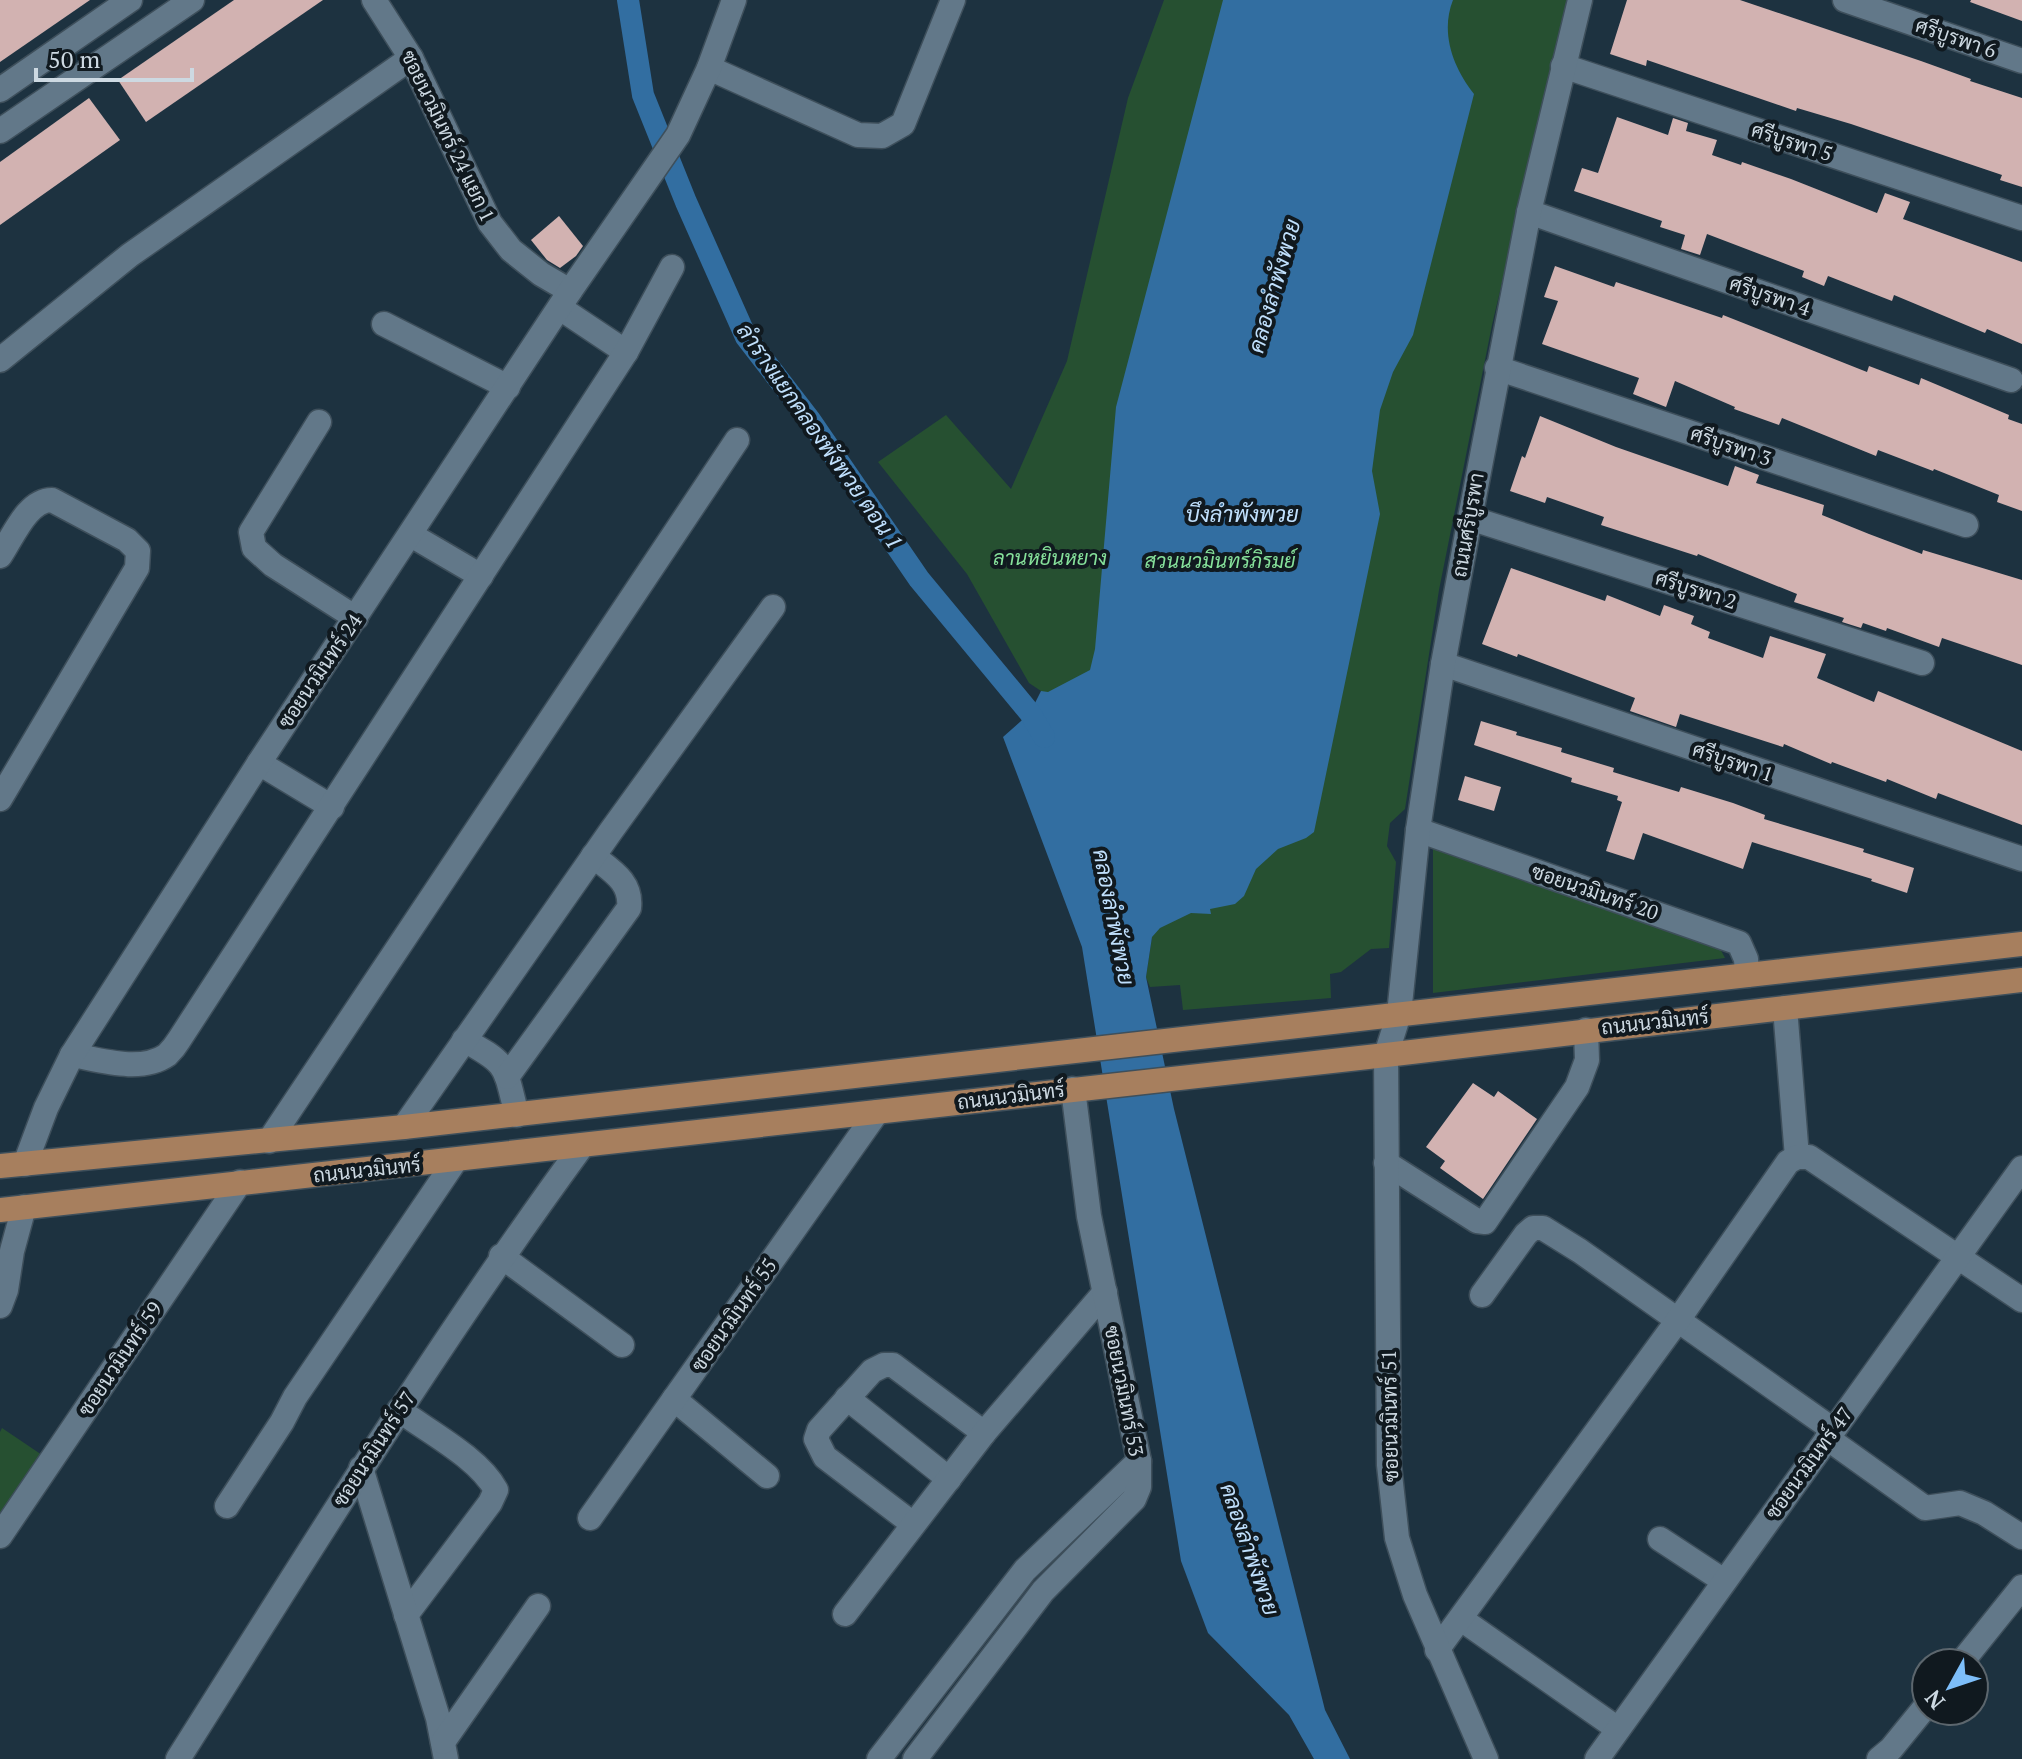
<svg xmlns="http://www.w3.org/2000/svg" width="2022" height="1759" font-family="'PT Serif',Sarabun,serif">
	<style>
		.green { fill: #265031 }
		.water { fill: #326ea1 }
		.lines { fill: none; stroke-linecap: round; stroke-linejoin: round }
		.canal { stroke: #326ea1; stroke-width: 22 }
		.building { fill: #d2b2b1 }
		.minor-casing { stroke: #3e4f5b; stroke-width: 27 }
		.major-casing { stroke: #3e4f5b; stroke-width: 27 }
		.minor { stroke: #627889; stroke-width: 24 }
		.major { stroke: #a77f5e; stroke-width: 24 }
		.labels { text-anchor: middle; stroke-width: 8; stroke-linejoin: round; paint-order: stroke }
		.street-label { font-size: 20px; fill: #cdd9e2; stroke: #10191f }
		.park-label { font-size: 20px; font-style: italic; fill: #86e19b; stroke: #10191f }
		.water-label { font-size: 22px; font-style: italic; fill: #c0e0fd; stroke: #10191f }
	</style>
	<rect width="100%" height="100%" fill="#1d3240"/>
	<g class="green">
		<path d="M1164 0H1569L1492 325 1439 590 1405 809 1390 823 1387 846 1396 862 1389 948 1371 949 1341 972 1330 974 1331 998 1183 1010 1180 985 1150 987 1146 977 1152 937 1041 691 1029 683 967 574 878 462 946 415 1011 489 1067 361 1128 98Z"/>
		<path d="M1433 842 1716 941 1725 958 1433 993Z"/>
		<path d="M2 1428 45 1457 0 1523V1432Z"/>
	</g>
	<path class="water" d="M1223 0H1453C1440 33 1453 67 1474 94L1413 335 1393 372 1380 410 1372 471 1380 514 1314 832 1306 838 1278 849 1256 869 1244 896 1235 904 1210 909 1211 914 1191 913 1160 928 1152 937 1146 977 1174 1109 1325 1710 1350 1759H1314L1289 1715 1208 1633 1181 1561 1082 947 1003 737 1030 713 1041 691 1048 692 1090 670 1095 649 1116 407Z"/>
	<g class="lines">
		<path class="canal" d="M628 0 643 95 686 202 746 337 810 420 919 579 1030 713 1044 737"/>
	</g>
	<g class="building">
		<path d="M0 0H90L0 62Z"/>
		<path d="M234 0H323L146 122 118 80Z"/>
		<path d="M1627 0H1740L1921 61 1971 79 1970 81 2022 98V187L2000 180 2002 175 1851 124 1797 108 1796 111 1647 60 1646 66 1610 54Z"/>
		<path d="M1971 0H2022V21L1970 2Z"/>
		<path d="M89 98 120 140 0 225V162Z"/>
		<path d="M1617 117 1668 135 1673 118 1688 123 1686 131 1717 140 1712 155 1741 165 1742 162 1791 179 1877 213 1885 193 1910 202 1903 219 2022 262V344L1987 329 1985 333 1894 295 1892 301 1828 276 1824 286 1802 277 1804 271 1707 234 1700 255 1681 249 1685 235 1660 227 1662 221 1574 191 1582 168 1598 173Z"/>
		<path d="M559 216 583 246 576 256 560 268 547 260 531 240Z"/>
		<path d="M1555 266 1614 287 1616 282 1722 318 1723 315 1867 372 1869 366 1919 385 1921 378 2009 415 2008 419 2022 424V511L1997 502 1999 495 1934 469 1933 471 1878 450 1876 456 1782 418 1779 425 1734 409 1735 407 1675 381 1666 407 1633 394 1639 378 1542 344 1558 301 1544 297Z"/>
		<path d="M1540 416 1616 447 1728 486 1735 466 1759 475 1756 483 1824 505 1822 515 1869 534 1922 554 1923 550 2022 580V665L1942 638 1939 647 1887 628 1886 631 1863 623 1861 628 1842 622 1844 618 1794 602 1797 594 1698 554 1697 556 1601 525 1604 517 1547 497 1545 503 1510 491 1522 456 1525 458Z"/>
		<path d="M1511 568 1605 601 1607 595 1660 616 1664 605 1694 616 1691 624 1710 632 1708 638 1763 658 1770 636 1826 654 1817 678 1874 702 1878 691 2022 751V825L1938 793 1936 799 1887 779 1886 782 1832 762 1831 764 1784 744 1783 747 1680 714 1676 727 1630 711 1635 698 1518 654 1517 657 1482 644Z"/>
		<path d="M1481 721 1517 732 1516 735 1562 748 1561 752 1614 768 1613 772 1679 792 1681 787 1733 803 1765 815 1764 819 1864 849 1863 852 1914 868 1907 893 1871 881 1872 879 1752 842 1743 869 1643 833 1634 860 1606 851 1622 802 1617 800 1618 796 1571 782 1572 778 1474 745Z"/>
		<path d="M1465 776 1501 787 1494 811 1458 800Z"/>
		<path d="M1473 1083 1494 1097 1498 1091 1537 1119 1483 1199 1440 1168 1445 1161 1426 1147Z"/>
	</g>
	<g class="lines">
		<defs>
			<g id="minor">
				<path d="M374 0 411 58 490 223 511 250 541 274 570 291"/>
				<path d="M1845 0 2022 61"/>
				<path d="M1563 66 2022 218"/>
				<path d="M709 68 858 135 882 136 903 124 953 0"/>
				<path d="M0 90 130 0"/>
				<path d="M0 131 192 0"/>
				<path d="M1529 212 2011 380"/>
				<path d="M560 308 626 352"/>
				<path d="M384 324 508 387"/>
				<path d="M0 360 130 255 411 58"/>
				<path d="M1497 368 1966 525"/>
				<path d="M319 422 251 532 254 548 273 565 356 618"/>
				<path d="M1470 518 1922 663"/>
				<path d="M411 535 481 576"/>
				<path d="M0 556C13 537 27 500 52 500L127 540 138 551 137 568 0 799"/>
				<path d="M1443 664 2022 859"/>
				<path d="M259 763 332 807"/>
				<path d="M1418 830 1739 943 1746 959 1747 975"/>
				<path d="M1785 1008 1797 1157"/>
				<path d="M464 1040C510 1065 504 1066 517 1115"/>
				<path d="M72 1055C100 1060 141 1073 167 1055 171 1051 176 1045 179 1040L626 352 672 267"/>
				<path d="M507 1077 629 908C632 882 612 871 593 856"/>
				<path d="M404 1127 611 831 773 607"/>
				<path d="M269 1141 737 440"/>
				<path d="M1386 1163 1477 1221 1485 1222 1577 1087 1587 1060 1586 1030"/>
				<path d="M25 1164 46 1108 72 1055 259 763 570 291 678 135 709 68 734 0"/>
				<path d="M501 1256 622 1345"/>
				<path d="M1482 1295 1526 1234 1533 1228H1543L1580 1251 1832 1429"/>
				<path d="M0 1306 6 1290 12 1251 24 1207"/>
				<path d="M847 1398 949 1479"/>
				<path d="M674 1399 767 1476"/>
				<path d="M399 1410C429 1432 479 1458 496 1490L490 1503 406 1615"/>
				<path d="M1827 1438 1925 1508 1960 1503 1984 1513 2022 1537"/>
				<path d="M361 1468 438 1718 446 1759"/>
				<path d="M227 1506 282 1422 295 1397 455 1161"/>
				<path d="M590 1518 877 1112"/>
				<path d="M913 1524 825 1457 816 1439 819 1430 872 1371 884 1365H893L984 1433"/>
				<path d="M0 1536 240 1182"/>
				<path d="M1660 1539 1724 1581"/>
				<path d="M845 1614 984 1433 1105 1292"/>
				<path d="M1461 1619 1618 1729"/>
				<path d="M1437 1650 1678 1320 1788 1162 1797 1157H1809L2022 1300"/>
				<path d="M1961 1663 2022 1587"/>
				<path d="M443 1742 538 1606"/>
				<path d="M178 1759C309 1552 437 1344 582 1146"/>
				<path d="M879 1759 1025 1570 1139 1461"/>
				<path d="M915 1759 1043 1591 1134 1499 1139 1487V1461L1089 1216 1073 1089"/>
				<path d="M1486 1759 1415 1595 1397 1538 1389 1465 1386 1055 1399 1014 1418 830 1443 664 1470 518 1529 212 1580 0"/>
				<path d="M1597 1759 2022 1168"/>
				<path d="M1879 1759 1891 1749 1926 1706"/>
			</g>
			<g id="major">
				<path d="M0 1166 404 1127 2022 944"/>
				<path d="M0 1210 1386 1055 2022 980"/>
			</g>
		</defs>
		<use href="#minor" class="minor-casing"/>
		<use href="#major" class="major-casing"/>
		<use href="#minor" class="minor"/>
		<use href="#major" class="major"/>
	</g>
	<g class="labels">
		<g class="street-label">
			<text transform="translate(1956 38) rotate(19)" y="7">ศรีบูรพา 6</text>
			<text transform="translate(448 136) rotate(64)" y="7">ซอยนวมินทร์ 24 แยก 1</text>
			<text transform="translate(1792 142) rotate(18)" y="7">ศรีบูรพา 5</text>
			<text transform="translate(1770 296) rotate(19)" y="7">ศรีบูรพา 4</text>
			<text transform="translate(1731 446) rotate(19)" y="7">ศรีบูรพา 3</text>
			<text transform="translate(1468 525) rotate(-80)" y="7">ถนนศรีบูรพา</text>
			<text transform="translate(1696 590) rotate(18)" y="7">ศรีบูรพา 2</text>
			<text transform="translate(320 671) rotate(-56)" y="7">ซอยนวมินทร์ 24</text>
			<text transform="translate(1733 762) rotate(19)" y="7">ศรีบูรพา 1</text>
			<text transform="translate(1595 892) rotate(19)" y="7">ซอยนวมินทร์ 20</text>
			<text transform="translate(1655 1022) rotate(-6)" y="7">ถนนนวมินทร์</text>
			<text transform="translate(1011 1096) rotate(-7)" y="7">ถนนนวมินทร์</text>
			<text transform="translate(367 1170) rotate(-6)" y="7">ถนนนวมินทร์</text>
			<text transform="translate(734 1315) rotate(-55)" y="7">ซอยนวมินทร์ 55</text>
			<text transform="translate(120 1359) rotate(-56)" y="7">ซอยนวมินทร์ 59</text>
			<text transform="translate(1124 1391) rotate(79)" y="7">ซอยนวมินทร์ 53</text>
			<text transform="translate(1390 1416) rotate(-91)" y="7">ซอยนวมินทร์ 51</text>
			<text transform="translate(374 1449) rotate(-57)" y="7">ซอยนวมินทร์ 57</text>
			<text transform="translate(1809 1463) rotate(-54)" y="7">ซอยนวมินทร์ 47</text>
		</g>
		<g class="park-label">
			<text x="1050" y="565">ลานหยินหยาง</text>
			<text x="1220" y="568">สวนนวมินทร์ภิรมย์</text>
		</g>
		<g class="water-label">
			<text transform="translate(1274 286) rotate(-74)" y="8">คลองลำพังพวย</text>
			<text transform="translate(820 436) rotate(55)" y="8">ลำรางแยกคลองพังพวย ตอน 1</text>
			<text x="1242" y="522">บึงลำพังพวย</text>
			<text transform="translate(1114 917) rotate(79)" y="8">คลองลำพังพวย</text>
			<text transform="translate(1250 1549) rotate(71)" y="8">คลองลำพังพวย</text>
		</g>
	</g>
	<g transform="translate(1950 1687) rotate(230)"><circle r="38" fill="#10191f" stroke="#5c666d" stroke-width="2"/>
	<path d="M0-6L14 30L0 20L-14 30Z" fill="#7dbef9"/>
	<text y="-12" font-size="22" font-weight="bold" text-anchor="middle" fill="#cdd9e2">N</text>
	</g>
	<path d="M36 68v12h156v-12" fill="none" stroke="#cdd9e2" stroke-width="4"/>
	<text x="48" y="68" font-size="24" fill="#cdd9e2" stroke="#10191f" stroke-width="6" paint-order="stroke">50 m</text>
</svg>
